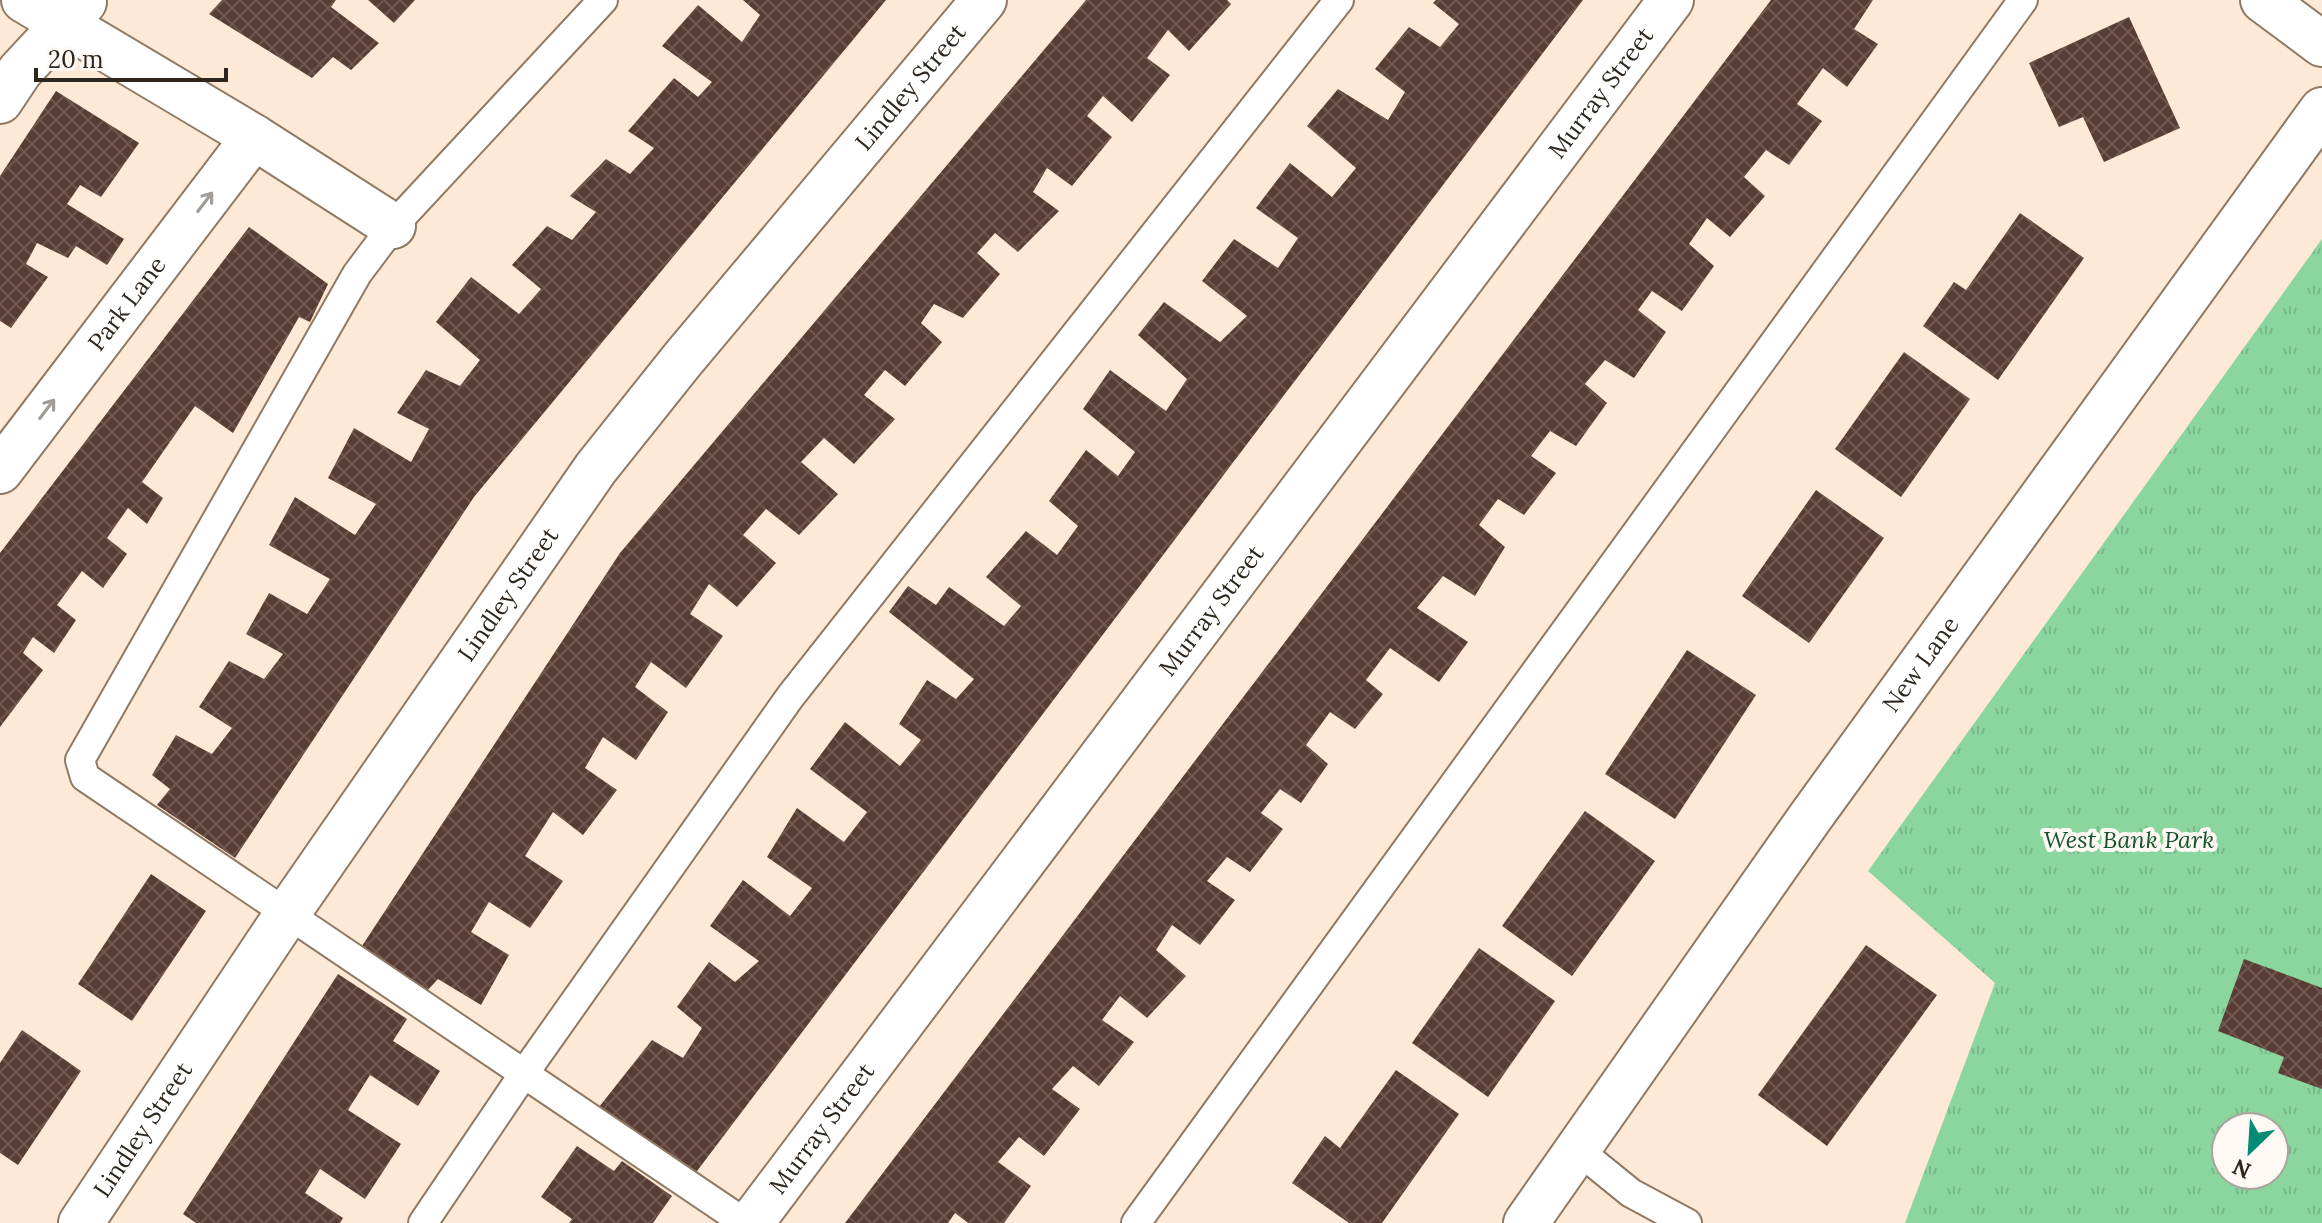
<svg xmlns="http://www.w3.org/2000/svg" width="2322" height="1223" font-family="Lora,serif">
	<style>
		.park { fill: url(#park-tufts); fill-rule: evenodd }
		.building { fill: url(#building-cross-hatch) }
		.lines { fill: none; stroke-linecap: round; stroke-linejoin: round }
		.lane-casing { stroke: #907963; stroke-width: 32 }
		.street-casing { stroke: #907963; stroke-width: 48 }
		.lane { stroke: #fff; stroke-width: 28 }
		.street { stroke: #fff; stroke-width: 44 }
		.oneway { stroke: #a19d99 }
		.labels { text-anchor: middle; stroke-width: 8; stroke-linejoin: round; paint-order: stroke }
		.street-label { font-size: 24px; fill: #2e251c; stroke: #fff9f5 }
		.park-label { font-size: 24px; font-style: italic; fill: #16542d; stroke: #fff9f5 }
	</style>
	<defs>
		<pattern id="park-tufts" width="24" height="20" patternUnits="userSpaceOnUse" patternTransform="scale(2)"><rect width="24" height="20" fill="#8bd69e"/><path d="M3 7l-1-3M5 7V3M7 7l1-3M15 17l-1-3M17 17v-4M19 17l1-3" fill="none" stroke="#78b888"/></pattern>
		<pattern id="building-cross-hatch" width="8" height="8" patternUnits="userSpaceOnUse" patternTransform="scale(2)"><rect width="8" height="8" fill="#593d34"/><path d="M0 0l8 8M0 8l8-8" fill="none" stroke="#6e574f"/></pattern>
	</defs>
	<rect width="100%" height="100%" fill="#fee9d6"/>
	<path class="park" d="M2322 239V1223H1905L1995 983 1868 871ZM2226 1127H2274V1175H2226Z"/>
	<g class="building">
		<path d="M222 0H336L331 7 379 43 351 70 333 57 312 78 209 14Z"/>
		<path d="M368 0H415L394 23Z"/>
		<path d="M743 0H886L474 497 235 858 157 805 170 789 152 775 176 735 212 754 232 728 199 707 229 661 264 679 283 654 246 634 269 593 307 614 330 579 269 545 295 497 355 535 376 504 328 478 354 428 411 462 429 429 397 413 426 370 460 386 480 360 436 322 471 277 519 314 541 289 512 265 547 226 572 240 596 212 570 196 606 159 630 174 654 148 628 131 674 78 698 97 712 82 662 46 698 5 742 42 760 15Z"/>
		<path d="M1086 0H1227L1231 4 1189 51 1168 30 1147 58 1170 75 1132 122 1103 96 1087 116 1112 137 1072 186 1047 168 1033 192 1059 211 1018 252 995 233 977 253 1000 274 963 318 934 304 921 323 942 342 905 386 885 370 864 395 895 419 854 464 824 438 801 462 838 494 799 535 766 509 743 535 776 563 737 607 709 584 690 614 723 636 686 688 651 662 635 687 668 712 636 760 603 737 585 768 617 790 583 835 553 812 525 856 563 881 530 928 489 902 471 932 509 955 481 1005 438 979 427 991 360 949 620 553Z"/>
		<path d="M1436 0H1583L691 1179 599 1107 652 1040 683 1058 702 1028 677 1007 709 962 735 982 759 961 710 926 743 880 790 916 812 888 767 857 797 808 844 842 867 812 810 769 845 722 900 766 921 740 899 724 927 680 956 699 974 679 889 612 908 586 936 605 949 587 1004 626 1021 606 986 577 1026 531 1057 555 1078 526 1049 501 1086 450 1118 476 1135 452 1083 409 1110 370 1166 411 1187 379 1138 335 1164 302 1220 342 1247 316 1202 281 1234 239 1278 268 1298 238 1256 208 1290 163 1332 197 1356 168 1307 126 1338 89 1388 120 1405 92 1375 69 1409 27 1440 47 1459 24 1433 3Z"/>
		<path d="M1771 0H1873L1854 29 1878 44 1847 87 1823 68 1797 104 1822 121 1789 165 1766 150 1744 177 1765 196 1730 237 1707 218 1689 244 1714 266 1682 311 1652 291 1638 310 1666 332 1634 378 1605 360 1585 384 1607 403 1576 446 1550 431 1531 456 1556 473 1524 515 1498 499 1479 525 1505 547 1475 596 1443 576 1417 608 1468 642 1439 682 1390 648 1366 680 1383 694 1355 729 1330 712 1306 745 1328 764 1301 803 1280 789 1261 813 1283 829 1250 872 1227 857 1207 881 1235 900 1200 945 1172 925 1156 950 1186 976 1147 1018 1120 996 1102 1020 1134 1042 1099 1086 1073 1066 1052 1089 1080 1109 1044 1156 1019 1137 998 1162 1031 1186 1004 1223H968L955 1213 948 1223H845Z"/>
		<path d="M2129 17 2180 128 2104 162 2083 117 2059 127 2029 63Z"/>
		<path d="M56 91 139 143 101 197 80 185 67 204 124 239 107 265 76 246 68 258 37 243 26 264 48 277 11 328 0 321V176Z"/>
		<path d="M2020 213 2084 258 1998 380 1923 326 1954 282 1966 290Z"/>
		<path d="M249 227 328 284 310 322 299 317 233 433 195 406 142 482 163 498 147 524 128 508 107 538 127 554 103 588 82 571 57 605 76 620 54 653 33 637 23 653 43 670 0 727V553Z"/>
		<path d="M1904 352 1970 399 1901 497 1835 449Z"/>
		<path d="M1816 490 1884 538 1809 643 1742 596Z"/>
		<path d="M1687 650 1756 695 1675 819 1605 774Z"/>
		<path d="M1585 811 1655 861 1572 976 1502 926Z"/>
		<path d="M151 874 206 911 132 1021 78 984Z"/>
		<path d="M1866 945 1937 995 1827 1146 1758 1095Z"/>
		<path d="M1479 948 1555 1001 1488 1097 1412 1043Z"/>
		<path d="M2244 959 2322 988V1089L2278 1073 2284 1057 2218 1031Z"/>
		<path d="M338 974 407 1019 393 1041 440 1071 418 1106 370 1075 348 1110 401 1144 365 1199 320 1169 305 1193 343 1218 340 1223H196L183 1214Z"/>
		<path d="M22 1030 81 1071 18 1165 0 1153V1063Z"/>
		<path d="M1396 1070 1459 1114 1382 1223H1349L1292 1183 1325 1136 1340 1148Z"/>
		<path d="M577 1146 614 1171 622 1161 672 1196 653 1223H569L572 1219 541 1197Z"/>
	</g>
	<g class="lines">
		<defs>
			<g id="lane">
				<path d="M603 0 393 226 357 274 80 760 85 777 745 1223"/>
				<path d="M1578 1150 1631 1193 1687 1223"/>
				<path d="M423 1223 523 1075 790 697 1339 0"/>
				<path d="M1136 1223 2023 0"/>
			</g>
			<g id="street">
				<path d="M24 0 254 137 393 226"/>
				<path d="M2263 0 2322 44"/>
				<path d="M0 101 20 71 84 2"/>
				<path id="s1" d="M0 471 254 137"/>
				<path id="s2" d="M81 1223 287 914 596 468 683 359 984 0"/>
				<path id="s3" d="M751 1223 1671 0"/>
				<path id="s4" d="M1526 1223 1809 819 2322 110"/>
			</g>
		</defs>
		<use href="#lane" class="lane-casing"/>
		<use href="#street" class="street-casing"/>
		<use href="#lane" class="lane"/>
		<use href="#street" class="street"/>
	</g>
	<defs><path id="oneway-shaft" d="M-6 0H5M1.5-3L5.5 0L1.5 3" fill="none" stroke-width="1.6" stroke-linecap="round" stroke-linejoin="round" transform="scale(2)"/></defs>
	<g class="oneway">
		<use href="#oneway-shaft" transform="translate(205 202) rotate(-53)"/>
		<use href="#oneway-shaft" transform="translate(47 409) rotate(-53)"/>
	</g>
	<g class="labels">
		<g class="street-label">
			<text dy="8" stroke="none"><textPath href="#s2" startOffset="1408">Lindley Street</textPath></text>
			<text dy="8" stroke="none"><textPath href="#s3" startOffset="1414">Murray Street</textPath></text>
			<text dy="8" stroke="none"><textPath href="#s1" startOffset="210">Park Lane</textPath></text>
			<text dy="8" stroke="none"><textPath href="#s2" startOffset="760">Lindley Street</textPath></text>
			<text dy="8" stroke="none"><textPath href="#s3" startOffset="766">Murray Street</textPath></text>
			<text dy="8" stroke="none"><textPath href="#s4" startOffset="684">New Lane</textPath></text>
			<text dy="8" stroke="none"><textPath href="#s2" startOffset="112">Lindley Street</textPath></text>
			<text dy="8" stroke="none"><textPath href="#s3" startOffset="118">Murray Street</textPath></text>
		</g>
		<g class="park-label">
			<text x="2129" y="848">West Bank Park</text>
		</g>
	</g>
	<g transform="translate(2250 1151) rotate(205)"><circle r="38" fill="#fff9f5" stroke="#aba49e" stroke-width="2"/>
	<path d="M0-6L14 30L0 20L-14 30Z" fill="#008b72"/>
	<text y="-12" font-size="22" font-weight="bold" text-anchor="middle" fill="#2e251c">N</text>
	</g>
	<path d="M36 68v12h190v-12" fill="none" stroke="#2e251c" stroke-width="4"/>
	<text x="48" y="68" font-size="24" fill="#2e251c" stroke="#fff9f5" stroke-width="6" paint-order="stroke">20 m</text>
</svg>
